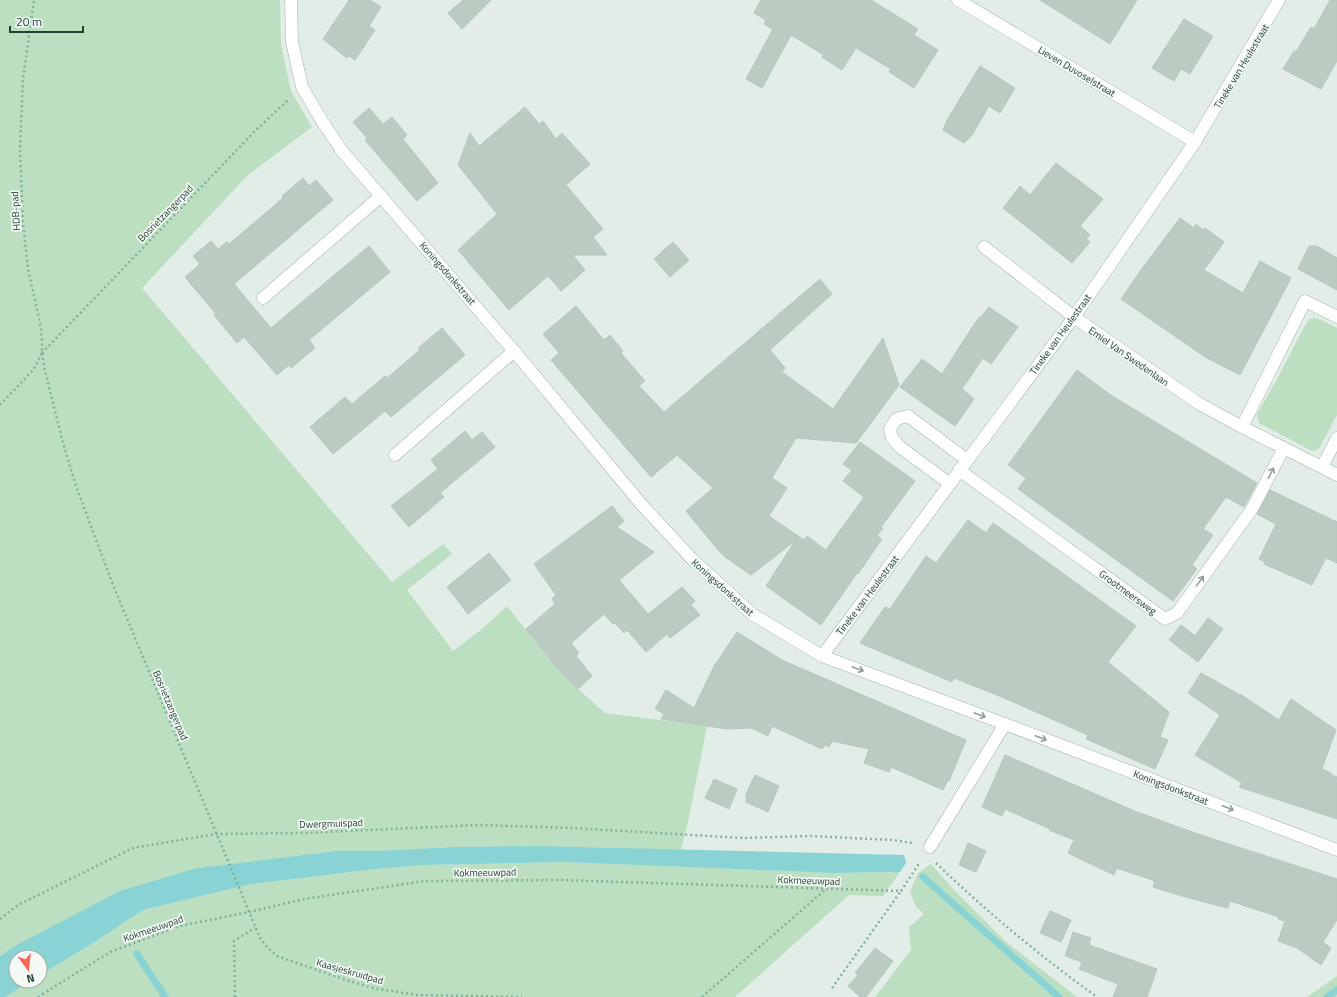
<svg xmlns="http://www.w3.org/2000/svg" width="1337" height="997" font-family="'Titillium Web',sans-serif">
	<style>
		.green { fill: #bbdfc0 }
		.water { fill: #89d3d4 }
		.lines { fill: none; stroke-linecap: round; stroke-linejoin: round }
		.stream { stroke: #89d3d4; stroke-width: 7 }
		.building { fill: #bbcbc2; stroke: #b5c7bd }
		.minor-casing { stroke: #a5b5ad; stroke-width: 13 }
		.path { stroke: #82b29c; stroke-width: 2.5; stroke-dasharray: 2 3; stroke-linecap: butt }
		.minor { stroke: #fff; stroke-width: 12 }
		.oneway { stroke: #909f99 }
		.labels { text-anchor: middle; stroke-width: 3.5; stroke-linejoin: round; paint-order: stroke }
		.street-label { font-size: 10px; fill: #223f33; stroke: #f4f9f6 }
	</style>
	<rect width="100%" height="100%" fill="#e3ede7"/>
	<g class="green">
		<path d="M0 0H280L281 45 291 91 312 127 248 175 142 288 392 582 443 544 452 554 407 590 453 651 482 629 507 606 549 659 578 689 605 713 707 726 688 822 681 850 538 846 452 847 376 851H336L197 868 15 946 0 956Z"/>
		<path d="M1314 318 1319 319 1337 328V415L1319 449 1312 451 1259 423 1257 414 1276 381 1307 322 1310 319Z"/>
		<path d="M563 862 833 873 900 872 883 896 849 895 735 997H5L31 981H40V975L95 942 143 910 251 884 376 869 425 865Z"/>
		<path d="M931 864 955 891 1005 941 1077 997H875L911 950 909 927 924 914 915 905 910 891 918 873Z"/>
		<path d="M1337 976V997H1307Z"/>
	</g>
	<path class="water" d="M538 846 904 855 906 863 900 872 833 873 563 862 425 865 376 869 251 884 143 910 95 942 40 975V957H16V981H31L5 997H0V956L15 946 120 891 197 868 336 851H376L452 847Z"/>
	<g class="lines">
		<g class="stream">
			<path d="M923 877 1059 997"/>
			<path d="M137 954 165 997"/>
			<path d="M1327 997 1337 990"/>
		</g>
	</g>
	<g class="building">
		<path d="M349 0H370L381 7 369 26 375 30 355 60 349 56 347 58 323 39Z"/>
		<path d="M463 0H491L462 29 448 13Z"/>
		<path d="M761 0H871L918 29 914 35 938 50 914 88 889 72 891 69 856 48 842 70 822 57 824 55 791 35 762 88 746 79 773 29 764 24 766 20 754 13Z"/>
		<path d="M1040 0H1137L1110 44Z"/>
		<path d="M1330 0H1337V61L1321 89 1283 69 1294 51 1296 52 1311 27 1314 29Z"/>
		<path d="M1184 19 1213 36 1190 74 1181 69 1174 81 1152 68Z"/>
		<path d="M980 66 1015 88 1000 113 989 106 972 135 964 143 943 130 947 120Z"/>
		<path d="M525 107 539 124 543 121 556 139 562 133 590 164 566 185 603 229 593 237 607 255H573L585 270 561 291 548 276 509 310 458 250 497 214 458 165 470 133 479 146Z"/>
		<path d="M369 108 383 124 392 117 407 135 403 139 438 183 417 201 365 140 367 138 353 122Z"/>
		<path d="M1056 163 1103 199 1080 226 1090 235 1086 239 1090 242 1072 263 1003 208 1020 186 1030 195Z"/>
		<path d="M303 178 309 186 316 180 333 200 234 284 271 328 369 246 390 272 309 340 315 348 291 368 289 365 277 375 244 337 237 343 214 315 216 314 185 277 200 264 193 256 211 241 218 249 227 242 229 244 283 198 282 196Z"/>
		<path d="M1180 218 1194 228 1196 224 1203 230 1205 228 1224 242 1204 270 1243 293 1260 261 1291 278 1240 375 1205 357 1121 299 1141 270Z"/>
		<path d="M673 242 689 260 670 277 654 259Z"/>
		<path d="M1309 246H1317L1337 258V290L1298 269Z"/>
		<path d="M820 279 832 294 770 350 785 368 782 372 833 409 883 338 899 385 856 443 796 438 772 478 787 488 769 516 804 540 807 536 826 550 864 497 843 481 852 470 843 464 860 442 915 481 881 527 883 528 877 536 882 539 858 574 857 573 821 625 766 586 795 541 751 575 725 557 718 550 686 511 713 488 677 455 651 477 551 360 559 353 543 334 576 306 604 340 610 335 623 351 621 353 645 381 639 386 664 412Z"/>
		<path d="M989 307 1018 327 991 364 983 358 962 389 974 399 955 426 900 387 922 359 942 374 979 317 980 318Z"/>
		<path d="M442 328 465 355 391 417 385 411 333 454 310 427 345 397 352 404 385 376 387 378 420 350 418 348Z"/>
		<path d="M1077 370 1112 396 1257 483 1244 507 1226 497 1203 529 1213 535 1192 565 1197 569 1173 601 1018 489 1026 478 1008 465Z"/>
		<path d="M465 431 472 440 482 432 495 447 440 493 444 497 409 527 391 506 438 469 431 460Z"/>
		<path d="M1270 490 1337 522V563L1326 558 1312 585 1264 564 1265 562 1259 559 1276 524 1257 514Z"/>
		<path d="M612 506 624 521 617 527 654 552 619 580 648 614 682 587 695 601 691 605 700 615 670 638 667 634 646 652 627 630 624 633 615 623 613 624 604 614 571 643 579 653 576 656 592 676 578 689 552 662 526 629 555 604 552 599 556 595 534 564Z"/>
		<path d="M968 520 986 533 993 523 1136 626 1108 662 1169 712 1160 737 1168 740 1155 769 1086 739 1088 735 1004 698 954 678 952 682 860 643 885 607 890 609 926 556 936 563Z"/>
		<path d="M489 553 511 580 468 614 447 587Z"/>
		<path d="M1208 618 1223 629 1198 662 1169 640 1181 625 1195 636Z"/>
		<path d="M737 632 782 660 966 740 949 781 948 780 943 790 891 767 889 772 864 763 869 749 832 741 829 747 825 745 822 749 772 726 768 736 751 728 727 729 661 719 664 714 655 709 666 690 694 708 715 664 717 662Z"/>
		<path d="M1201 673 1240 695V694L1279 720 1291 699 1336 730 1322 769 1331 773V775L1337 777V819L1239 787 1242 783 1195 755 1220 715 1188 693Z"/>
		<path d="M1005 755 1137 812 1195 833 1337 879V920L1323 942 1331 948 1321 965 1297 948 1278 941 1285 921 1278 919 1279 917 1230 901 1228 908 1185 897 1153 887 1155 881 1117 868 1114 875 1068 853 1074 840 1049 830 1050 829 1005 809 1002 816 982 807Z"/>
		<path d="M755 775 779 786 768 812 746 802V794Z"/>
		<path d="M714 779 737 789 729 809 705 798Z"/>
		<path d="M968 843 986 851 976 872 959 865Z"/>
		<path d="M1050 911 1071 920 1061 942 1040 933Z"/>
		<path d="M1073 932 1091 938 1089 945 1157 969 1147 997H1113L1118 984 1079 969 1082 962 1065 956Z"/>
		<path d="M875 948 893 961 866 997H860L848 986 858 975 855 973Z"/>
	</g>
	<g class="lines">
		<defs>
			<g id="minor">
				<path d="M291 0 292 42 302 87 322 121 342 151 514 351 642 505 693 560 752 614 822 656 1005 724 1337 850"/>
				<path d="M958 0 1195 142"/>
				<path d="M984 247 1074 317 1198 403 1242 427 1337 475"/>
				<path d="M263 298 381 196"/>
				<path d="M1242 427 1305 301 1337 317"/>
				<path d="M395 455 514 351"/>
				<path d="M1322 467 1337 438"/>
				<path d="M959 470 1165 619 1177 613 1252 509 1284 448"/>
				<path d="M950 484 900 447 892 438 890 429 896 419 908 416 967 460"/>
				<path d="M822 656 1074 317 1195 142 1279 0"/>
				<path d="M930 847 1005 724"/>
			</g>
		</defs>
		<use href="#minor" class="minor-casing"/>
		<g class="path">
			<path d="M42 353 45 371 63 443 76 486 113 585 260 938 267 947 277 956 343 979 373 988 417 995 522 997"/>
			<path d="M42 353 255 131 288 100"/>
			<path d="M0 405 34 369 42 353V340L40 323 28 269 23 223 20 148 23 79 34 0"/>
			<path d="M936 863C987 912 1040 956 1097 997"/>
			<path d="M0 919 18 905 133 848 216 834 303 833 479 825 572 828 743 838 810 836 893 840 912 843"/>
			<path d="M832 988 901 891"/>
			<path d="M38 997 110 952 180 926 249 912 304 899 425 881 560 880 901 891 920 862"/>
			<path d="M235 997 234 941 255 928"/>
			<path d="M702 997 826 889"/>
		</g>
		<use href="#minor" class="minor"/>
	</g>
	<defs><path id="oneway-shaft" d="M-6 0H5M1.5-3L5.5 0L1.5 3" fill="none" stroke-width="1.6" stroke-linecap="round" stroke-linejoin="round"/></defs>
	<g class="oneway">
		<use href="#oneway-shaft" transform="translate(1271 473) rotate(-63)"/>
		<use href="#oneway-shaft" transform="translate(1200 581) rotate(-54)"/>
		<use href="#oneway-shaft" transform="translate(858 669) rotate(20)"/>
		<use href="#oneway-shaft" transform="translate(980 715) rotate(20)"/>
		<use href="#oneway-shaft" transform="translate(1041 738) rotate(21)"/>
		<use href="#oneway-shaft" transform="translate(1228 808) rotate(21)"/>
	</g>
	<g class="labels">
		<g class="street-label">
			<text transform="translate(1241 66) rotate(-59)" y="4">Tineke van Heulestraat</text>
			<text transform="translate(1077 71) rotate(31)" y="4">Lieven Duvoselstraat</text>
			<text transform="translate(15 211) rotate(-93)" y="4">HDB-pad</text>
			<text transform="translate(165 213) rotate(-46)" y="4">Bosrietzangerpad</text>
			<text transform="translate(448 273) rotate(49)" y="4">Koningsdonkstraat</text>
			<text transform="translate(1060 334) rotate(-54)" y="4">Tineke van Heulestraat</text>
			<text transform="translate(1129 356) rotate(35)" y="4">Emiel Van Swedenlaan</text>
			<text transform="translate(723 587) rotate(42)" y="4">Koningsdonkstraat</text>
			<text transform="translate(1128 592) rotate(36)" y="4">Grootmeersweg</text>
			<text transform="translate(867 595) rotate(-53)" y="4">Tineke van Heulestraat</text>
			<text transform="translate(171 705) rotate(67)" y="4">Bosrietzangerpad</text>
			<text transform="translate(1171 787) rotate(21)" y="4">Koningsdonkstraat</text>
			<text transform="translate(331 823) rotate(-2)" y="4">Dwergmuispad</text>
			<text transform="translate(485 872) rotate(-1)" y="4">Kokmeeuwpad</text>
			<text transform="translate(809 880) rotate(2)" y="4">Kokmeeuwpad</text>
			<text transform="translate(153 928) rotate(-19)" y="4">Kokmeeuwpad</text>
			<text transform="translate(350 971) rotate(16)" y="4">Kaasjeskruidpad</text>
		</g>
	</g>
	<g transform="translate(28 969) rotate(165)"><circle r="19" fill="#f4f9f6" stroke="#a0afa8"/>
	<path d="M0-3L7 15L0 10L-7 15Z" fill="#f66858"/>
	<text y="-6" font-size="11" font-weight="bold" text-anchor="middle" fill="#223f33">N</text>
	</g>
	<path d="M10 26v6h73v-6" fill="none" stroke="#223f33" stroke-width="2"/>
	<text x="16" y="26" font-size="12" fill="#223f33" stroke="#f4f9f6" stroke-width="3" paint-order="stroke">20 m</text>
</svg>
